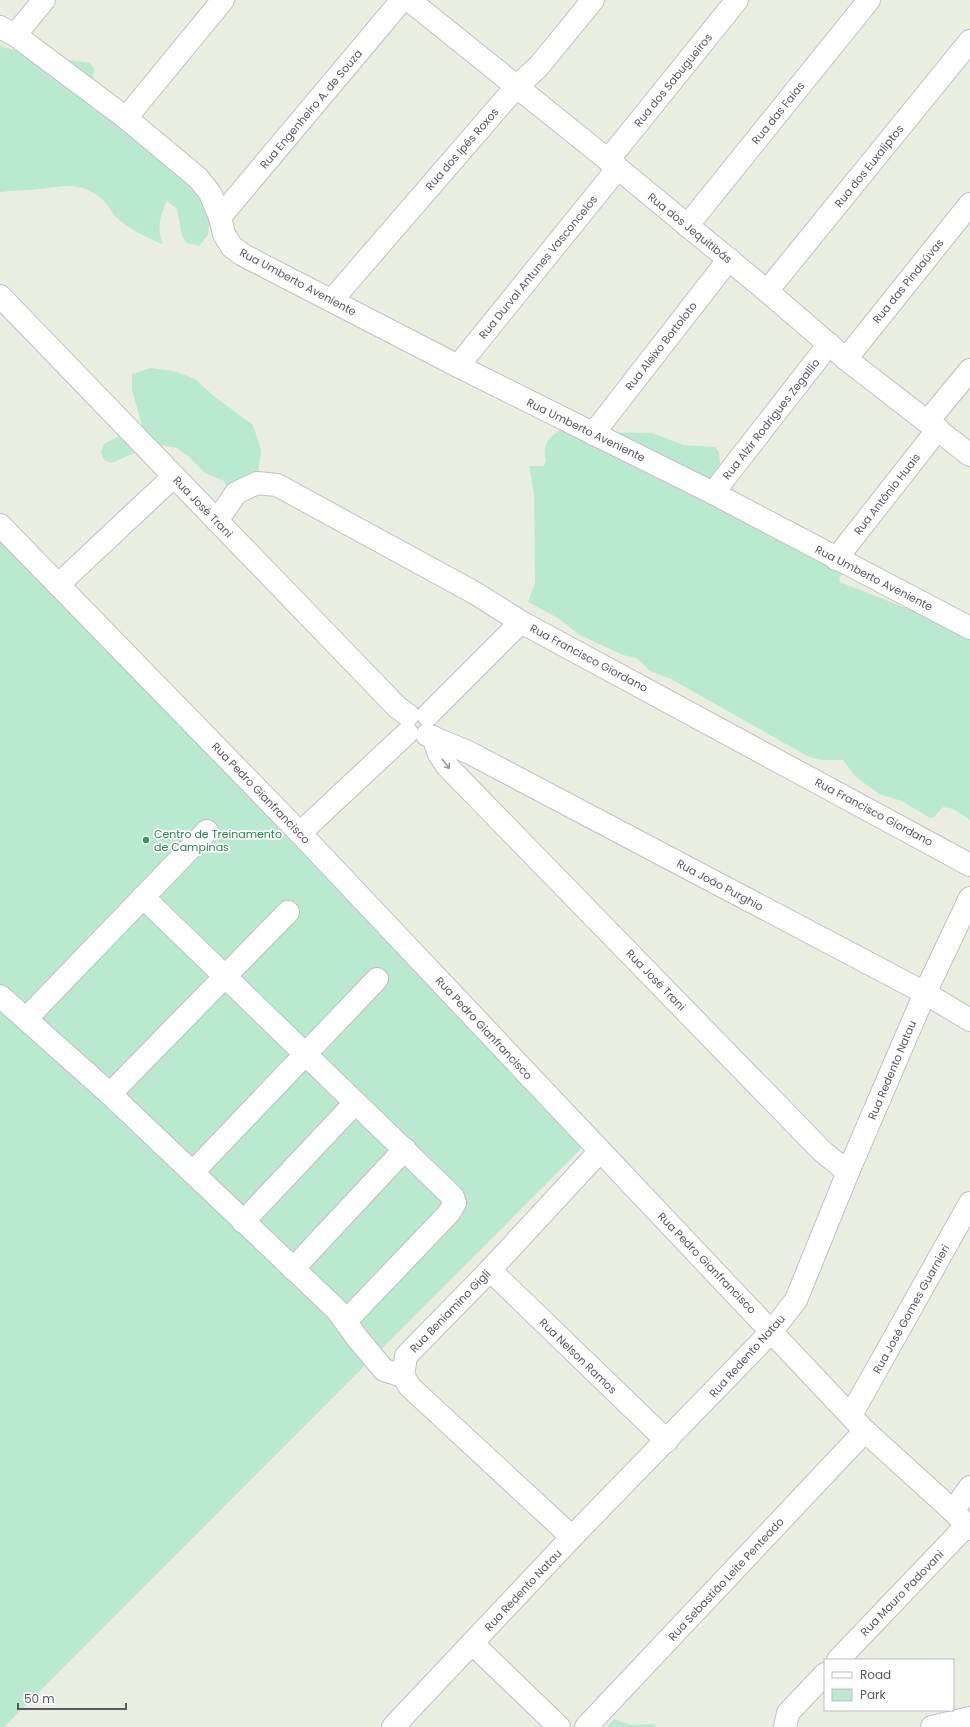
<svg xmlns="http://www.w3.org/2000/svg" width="970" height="1727" font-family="Poppins,sans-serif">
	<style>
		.green { fill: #b9e9cf }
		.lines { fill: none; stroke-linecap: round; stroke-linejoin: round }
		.minor-casing { stroke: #c0bfc8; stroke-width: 24 }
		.minor { stroke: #fff; stroke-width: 22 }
		.oneway { stroke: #9b9ba1 }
		.leisure-dot { fill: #2e9e5b; stroke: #fff; stroke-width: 1.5 }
		.labels { text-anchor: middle; stroke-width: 3.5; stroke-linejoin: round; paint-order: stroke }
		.street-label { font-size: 11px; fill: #595963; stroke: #fff }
		.leisure-label { font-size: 11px; fill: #27864d; stroke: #fff; text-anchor: start }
	</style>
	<rect width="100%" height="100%" fill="#eaeee0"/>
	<g class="green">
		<path d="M0 46 31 55 90 63 94 68 92 86 155 135 179 146 194 162 210 216 208 235 199 246 187 243 182 236 177 209 167 201C160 215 156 230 163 244 150 240 126 227 116 217 111 212 108 204 103 200 81 181 65 186 40 189 26 191 13 190 0 192Z"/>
		<path d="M151 368 174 371 195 379 215 397 253 425 261 450 258 473 227 487 224 481 205 473 188 456 177 448 154 444 112 463 105 461 101 453 104 444 142 425 132 390V374Z"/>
		<path d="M574 424 592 432 652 433 684 445 715 447 719 452 721 475 738 494 797 524 825 551H849L860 558 863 567 843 573 839 578 840 582 944 623 970 630V820L954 809 943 807 934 817 930 818 902 801 879 794 855 776 843 760H823L809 757 671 679 650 671 637 658 623 655 578 634 558 618 528 602 535 583 534 494 529 466H543L546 462C540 439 555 432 574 424Z"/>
		<path d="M0 536 586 1144 4 1727H0Z"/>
		<path d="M614 1719 630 1725 652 1724 658 1727H607Z"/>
	</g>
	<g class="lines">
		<defs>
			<g id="minor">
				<path d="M409 0 608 160 767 291 846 359 970 455"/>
				<path d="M0 27 15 35 126 118 198 178 210 193 220 217 224 234 232 247 243 255 458 366 713 493 970 628"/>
				<path d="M15 35 44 0"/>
				<path d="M126 118 223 0"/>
				<path d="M608 160 737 0"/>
				<path d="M220 217 402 0"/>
				<path d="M687 226 869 0"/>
				<path d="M767 291 970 41"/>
				<path d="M0 296 397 707 408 715"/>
				<path d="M332 300 516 87 538 67 593 0"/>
				<path d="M846 359 970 204"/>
				<path d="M458 366 618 168"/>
				<path d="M928 421 970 370"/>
				<path d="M593 434 729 259"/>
				<path d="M713 493 829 344"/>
				<path d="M217 521 236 493 257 483 277 485 475 593 521 622 970 865"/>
				<path d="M0 525 300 833 865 1431 953 1511 970 1529"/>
				<path d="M836 559 938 429"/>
				<path d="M58 585 173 477"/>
				<path d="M428 715 521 622"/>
				<path d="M427 735 468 752 925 993 970 1020"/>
				<path d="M433 737 439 754 447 766 823 1152 848 1172"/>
				<path d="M300 833 407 733"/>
				<path d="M143 897 453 1197 455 1203 449 1213 346 1321"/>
				<path d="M0 996 110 1094 337 1310 358 1339 384 1370 403 1376"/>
				<path d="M26 1019 207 831"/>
				<path d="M110 1094 288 912"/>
				<path d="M193 1172 377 979"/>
				<path d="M243 1222 355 1103"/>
				<path d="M293 1269 405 1149"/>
				<path d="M490 1270 667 1441"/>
				<path d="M851 1415 970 1203"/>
				<path d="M953 1511 970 1487"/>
				<path d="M572 1537 410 1387 403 1376 406 1356 490 1270 600 1151"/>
				<path d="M473 1644 559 1727"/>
				<path d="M838 1660 967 1525"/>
				<path d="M393 1727 572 1537 772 1331 796 1300 848 1172 925 993 970 898"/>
				<path d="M586 1727 865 1431"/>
				<path d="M785 1727 788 1713 825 1674"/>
				<path d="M932 1727 970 1718"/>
			</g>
		</defs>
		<use href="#minor" class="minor-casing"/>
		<use href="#minor" class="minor"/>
	</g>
	<defs><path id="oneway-shaft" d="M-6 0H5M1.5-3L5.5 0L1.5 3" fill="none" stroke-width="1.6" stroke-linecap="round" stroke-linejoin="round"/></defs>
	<use class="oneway" href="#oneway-shaft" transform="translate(446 764) rotate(52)"/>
	<circle class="leisure-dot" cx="146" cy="840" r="4"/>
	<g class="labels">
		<g class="street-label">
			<text transform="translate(673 80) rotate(-51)" y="4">Rua dos Sabugueiros</text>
			<text transform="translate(311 109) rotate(-50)" y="4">Rua Engenheiro A. de Souza</text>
			<text transform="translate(778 113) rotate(-51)" y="4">Rua das Faias</text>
			<text transform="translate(462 149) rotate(-49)" y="4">Rua dos Ipês Roxos</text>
			<text transform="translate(869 166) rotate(-51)" y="4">Rua dos Euxaliptos</text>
			<text transform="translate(690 228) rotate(39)" y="4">Rua dos Jequitibás</text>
			<text transform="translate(538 267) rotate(-51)" y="4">Rua Durval Antunes Vasconcelos</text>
			<text transform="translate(908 281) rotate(-51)" y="4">Rua das Pindaúvas</text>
			<text transform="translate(298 282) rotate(28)" y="4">Rua Umberto Aveniente</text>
			<text transform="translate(661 346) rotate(-52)" y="4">Rua Aleixo Bortoloto</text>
			<text transform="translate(771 419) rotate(-52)" y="4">Rua Alzir Rodrigues Zegallio</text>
			<text transform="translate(586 430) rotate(26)" y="4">Rua Umberto Aveniente</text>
			<text transform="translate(887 494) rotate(-52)" y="4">Rua Antônio Huais</text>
			<text transform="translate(203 507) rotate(46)" y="4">Rua José Trani</text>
			<text transform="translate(874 578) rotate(27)" y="4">Rua Umberto Aveniente</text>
			<text transform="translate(589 658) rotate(28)" y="4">Rua Francisco Giordano</text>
			<text transform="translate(261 793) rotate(46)" y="4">Rua Pedro Gianfrancisco</text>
			<text transform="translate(874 812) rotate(28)" y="4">Rua Francisco Giordano</text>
			<text transform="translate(720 885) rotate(28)" y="4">Rua João Purghio</text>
			<text transform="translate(656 980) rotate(46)" y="4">Rua José Trani</text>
			<text transform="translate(484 1028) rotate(47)" y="4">Rua Pedro Gianfrancisco</text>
			<text transform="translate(892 1070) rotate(-67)" y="4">Rua Redento Natau</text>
			<text transform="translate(707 1263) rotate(46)" y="4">Rua Pedro Gianfrancisco</text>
			<text transform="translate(911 1309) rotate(-61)" y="4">Rua José Gomes Guarnieri</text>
			<text transform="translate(450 1311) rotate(-46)" y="4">Rua Beniamino Gigli</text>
			<text transform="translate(578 1356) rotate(44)" y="4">Rua Nelson Ramos</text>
			<text transform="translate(747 1356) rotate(-48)" y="4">Rua Redento Natau</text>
			<text transform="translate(726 1579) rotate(-47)" y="4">Rua Sebastião Leite Penteado</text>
			<text transform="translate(523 1590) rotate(-47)" y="4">Rua Redento Natau</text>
			<text transform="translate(902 1593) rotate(-46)" y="4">Rua Mauro Padovani</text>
		</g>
		<g class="leisure-label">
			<text x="154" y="838">Centro de Treinamento<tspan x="154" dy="13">de Campinas</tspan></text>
		</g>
	</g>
	<rect x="824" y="1659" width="130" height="52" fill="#ffffff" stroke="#bdbdc1"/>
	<rect x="832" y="1672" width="20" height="6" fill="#ffffff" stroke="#bdbdc1"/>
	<text x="860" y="1679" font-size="12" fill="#595963">Road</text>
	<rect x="832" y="1689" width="20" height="12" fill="#b9e9cf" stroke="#bdbdc1"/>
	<text x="860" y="1699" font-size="12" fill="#595963">Park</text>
	<path d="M18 1703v6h108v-6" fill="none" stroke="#595963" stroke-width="2"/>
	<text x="24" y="1703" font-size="12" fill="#595963" stroke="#ffffff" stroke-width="3" paint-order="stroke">50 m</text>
</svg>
